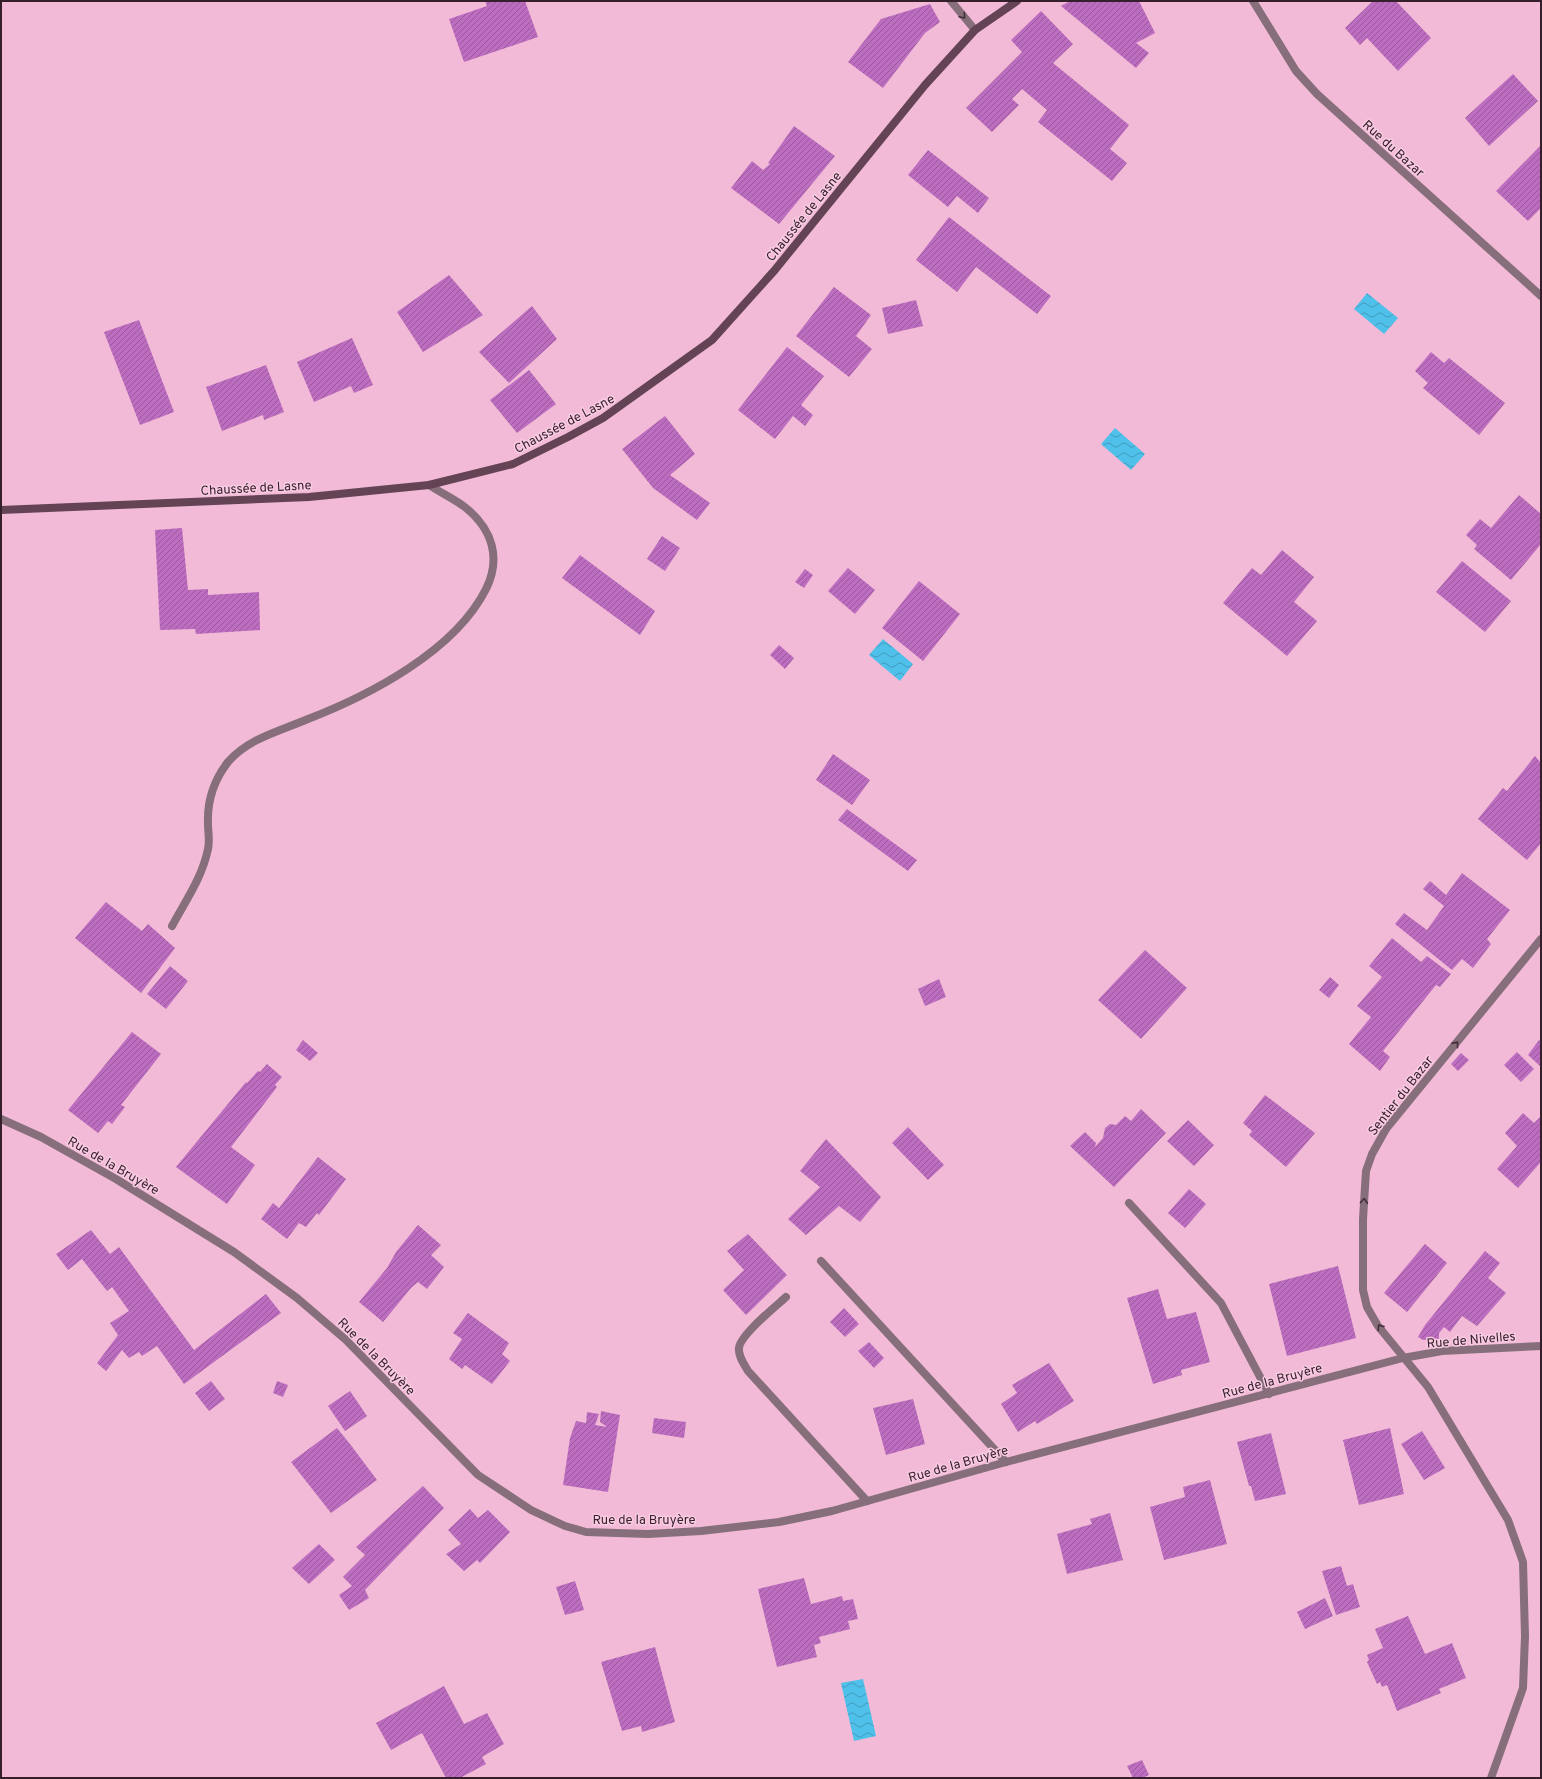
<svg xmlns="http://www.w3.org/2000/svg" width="1542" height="1779" font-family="Overpass,sans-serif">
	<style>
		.water { fill: url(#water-waves) }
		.building { fill: url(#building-hatch) }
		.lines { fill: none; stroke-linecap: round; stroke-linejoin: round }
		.lane { stroke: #866f7b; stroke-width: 8 }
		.street { stroke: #866f7b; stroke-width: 8 }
		.secondary { stroke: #634354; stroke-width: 8 }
		.oneway { stroke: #442f3a }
		.labels { text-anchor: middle; stroke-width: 3; stroke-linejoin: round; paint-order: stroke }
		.street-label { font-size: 13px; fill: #341f2a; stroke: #f9cbe2 }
	</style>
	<defs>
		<pattern id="water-waves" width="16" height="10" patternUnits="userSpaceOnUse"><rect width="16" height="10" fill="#4fc0e9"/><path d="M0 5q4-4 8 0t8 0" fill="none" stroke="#429bbd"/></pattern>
		<pattern id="building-hatch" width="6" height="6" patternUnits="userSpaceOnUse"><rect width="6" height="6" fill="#bd6dbf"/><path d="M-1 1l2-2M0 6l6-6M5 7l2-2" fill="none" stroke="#9a599b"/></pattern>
	</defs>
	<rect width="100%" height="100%" fill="#f2bad7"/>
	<g class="water">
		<path d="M1367 293 1398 318 1384 334 1354 309Z"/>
		<path d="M1115 428 1145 454 1131 470 1101 444Z"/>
		<path d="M883 639 913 664 900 681 869 655Z"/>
		<path d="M863 1679 876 1736 854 1741 841 1683Z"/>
	</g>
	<g class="building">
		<path d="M485 1H525L538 37 464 62 449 19 487 6Z"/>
		<path d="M1070 1H1139L1155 33 1136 43 1149 53 1136 68 1061 6Z"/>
		<path d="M1373 1H1396L1431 38 1398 71 1367 38 1360 45 1345 28Z"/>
		<path d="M930 4 940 22 925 33 883 88 848 62 881 19Z"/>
		<path d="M1041 11 1073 44 1053 63 1129 125 1110 149 1127 163 1112 181 1038 122 1047 110 1022 89 1012 99 1019 105 992 132 966 108 1022 52 1011 40Z"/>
		<path d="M1513 74 1538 101 1489 146 1465 118Z"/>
		<path d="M794 126 835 156 779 224 731 188 752 161 763 170 770 164 768 163Z"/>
		<path d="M1541 145V208L1528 221 1496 191Z"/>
		<path d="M928 150 989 198 978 213 957 196 948 207 908 175Z"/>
		<path d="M949 217 1051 296 1037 314 976 267 957 292 916 260Z"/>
		<path d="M449 275 483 315 423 352 397 312Z"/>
		<path d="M834 287 871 315 856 336 872 349 849 377 796 336Z"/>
		<path d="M916 300 923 326 888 334 882 308Z"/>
		<path d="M532 306 557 339 509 383 479 352Z"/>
		<path d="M139 320 174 412 140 425 104 332Z"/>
		<path d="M352 338 373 385 354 393 351 386 314 402 297 362Z"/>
		<path d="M787 347 824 376 801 405 813 415 805 426 793 416 775 439 738 410Z"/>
		<path d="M1431 352 1444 363 1449 358 1505 403 1479 435 1423 388 1428 383 1415 371Z"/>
		<path d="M266 365 284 412 264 420 263 415 222 431 206 387Z"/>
		<path d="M529 370 556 404 517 433 490 400Z"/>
		<path d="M665 416 695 454 670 475 710 503 697 520 653 488 622 449Z"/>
		<path d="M1519 495 1541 514V544L1511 580 1474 549 1477 545 1466 535 1480 519 1491 528Z"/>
		<path d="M182 528 188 590 208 589V595L259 592 260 630 196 634 195 629 160 630 155 530Z"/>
		<path d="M662 536 680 548 665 571 647 559Z"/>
		<path d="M1282 550 1314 577 1294 602 1317 621 1287 656 1223 603 1252 568 1261 575Z"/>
		<path d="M580 555 655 611 640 635 562 578Z"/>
		<path d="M1462 561 1511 601 1485 632 1436 592Z"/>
		<path d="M848 568 875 590 855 614 828 591Z"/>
		<path d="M805 569 813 575 804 588 795 582Z"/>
		<path d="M919 581 960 614 923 661 882 628Z"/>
		<path d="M779 645 794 658 785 669 770 655Z"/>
		<path d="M833 754 870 780 852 805 816 780Z"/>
		<path d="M1535 756 1541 763V843L1527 860 1478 819 1503 788 1507 791Z"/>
		<path d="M847 809 917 860 908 871 838 820Z"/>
		<path d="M1462 873 1510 910 1487 939 1491 944 1473 968 1462 959 1452 970 1395 924 1404 913 1427 930 1444 906 1423 889 1430 881 1446 895Z"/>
		<path d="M106 902 142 931 148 924 175 948 141 993 75 938Z"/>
		<path d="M1392 938 1421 962 1427 956 1451 974 1440 987 1436 985 1383 1051 1390 1057 1380 1071 1349 1044 1371 1017 1357 1006 1382 977 1369 966Z"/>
		<path d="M1145 950 1187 988 1141 1039 1098 1000Z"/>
		<path d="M170 966 188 981 166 1009 147 994Z"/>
		<path d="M1330 977 1339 985 1329 998 1319 990Z"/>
		<path d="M939 979 946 997 925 1006 918 989Z"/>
		<path d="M132 1032 161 1054 121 1105 125 1107 112 1124 108 1121 98 1133 68 1110Z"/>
		<path d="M303 1040 318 1053 310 1061 296 1050Z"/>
		<path d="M1539 1040 1541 1042V1067L1528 1055Z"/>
		<path d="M1517 1052 1534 1069 1521 1082 1504 1065Z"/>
		<path d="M1461 1053 1469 1060 1458 1071 1451 1064Z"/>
		<path d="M267 1064 282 1077 275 1085 277 1087 231 1147 255 1165 227 1204 176 1167 246 1082 247 1083 258 1071 260 1072Z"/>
		<path d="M1265 1095 1315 1133 1286 1167 1249 1135 1252 1131 1243 1123Z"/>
		<path d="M1141 1109 1166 1133 1114 1187 1070 1146 1085 1132 1096 1143 1095 1147 1103 1138 1105 1128 1110 1124 1116 1125 1125 1116 1131 1121Z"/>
		<path d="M1523 1113 1534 1123 1541 1116V1165L1540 1163 1518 1188 1497 1169 1517 1146 1505 1133Z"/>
		<path d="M1188 1120 1214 1145 1194 1166 1167 1141Z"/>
		<path d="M908 1127 944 1165 928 1180 892 1143Z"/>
		<path d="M826 1139 881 1197 860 1222 839 1206 806 1235 788 1219 820 1187 800 1171Z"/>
		<path d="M318 1157 346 1179 319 1215 317 1213 306 1227 299 1223 287 1239 261 1219 273 1203 279 1208Z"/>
		<path d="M1189 1189 1206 1204 1185 1228 1168 1213Z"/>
		<path d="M418 1225 441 1245 431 1255 444 1267 427 1289 418 1282 411 1288 383 1322 359 1302 387 1268 396 1252Z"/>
		<path d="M91 1230 110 1254 119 1247 194 1350 266 1294 281 1313 184 1384 157 1346 142 1356 139 1352 129 1358 122 1350 106 1371 97 1363 118 1335 110 1323 129 1311 112 1287 107 1291 82 1259 68 1270 56 1254Z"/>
		<path d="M748 1234 787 1275 746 1315 723 1290 744 1270 727 1251Z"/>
		<path d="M1425 1244 1447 1263 1407 1312 1384 1293Z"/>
		<path d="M1485 1251 1500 1263 1488 1278 1506 1293 1477 1326 1462 1316 1450 1332 1444 1327 1439 1333V1339L1423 1340 1418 1337 1425 1325Z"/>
		<path d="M1338 1266 1356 1338 1287 1356 1269 1284Z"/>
		<path d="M1158 1289 1167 1319 1196 1312 1210 1362 1181 1370 1182 1375 1153 1384 1127 1298Z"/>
		<path d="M844 1308 859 1324 845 1337 830 1322Z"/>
		<path d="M468 1313 509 1343 502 1354 510 1361 492 1384 465 1365 462 1369 449 1359 462 1339 453 1333Z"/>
		<path d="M869 1342 884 1358 874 1368 858 1351Z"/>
		<path d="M1049 1363 1074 1401 1037 1424 1035 1421 1018 1432 1001 1404 1017 1393 1012 1385Z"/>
		<path d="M211 1381 225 1399 209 1411 195 1393Z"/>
		<path d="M277 1381 288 1385 283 1397 273 1393Z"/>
		<path d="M350 1391 367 1416 345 1431 328 1406Z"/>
		<path d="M913 1399 925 1444 886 1455 873 1408Z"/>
		<path d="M601 1411 620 1415 608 1492 563 1485 570 1438 576 1421 586 1423 587 1412 599 1414 595 1425 607 1427 600 1422Z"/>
		<path d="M654 1418 686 1422 684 1438 652 1433Z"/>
		<path d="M337 1428 350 1444 377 1480 331 1513 291 1462Z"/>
		<path d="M1390 1428 1404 1494 1359 1505 1343 1440Z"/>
		<path d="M1422 1431 1445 1468 1424 1480 1401 1444Z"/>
		<path d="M1271 1433 1286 1494 1255 1501 1251 1486H1249L1237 1442Z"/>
		<path d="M1210 1480 1227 1544 1164 1560 1150 1507 1185 1497 1183 1487Z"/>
		<path d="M423 1486 444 1508 365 1590 369 1598 349 1610 339 1595 352 1586 343 1577 365 1555 356 1547Z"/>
		<path d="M470 1509 478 1518 488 1510 510 1532 480 1563 477 1560 464 1571 446 1554 461 1544 448 1530Z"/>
		<path d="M1110 1513 1123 1560 1067 1574 1057 1534 1092 1524 1090 1519Z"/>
		<path d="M319 1544 335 1560 309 1584 292 1568Z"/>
		<path d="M1341 1566 1347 1586 1353 1584 1360 1607 1336 1615 1322 1571Z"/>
		<path d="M804 1578 811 1604 842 1596 843 1601 853 1599 858 1619 848 1621 850 1629 819 1637 821 1643 814 1645 817 1657 777 1667 758 1589Z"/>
		<path d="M575 1581 584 1610 565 1615 556 1587Z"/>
		<path d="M1325 1598 1333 1616 1305 1629 1297 1612Z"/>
		<path d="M1408 1616 1425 1654 1452 1643 1466 1678 1439 1689 1441 1693 1397 1711 1387 1685 1382 1687 1380 1682 1377 1684 1367 1662 1369 1660 1367 1655 1383 1648 1375 1629Z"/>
		<path d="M655 1647 675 1722 642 1732 641 1726 622 1731 601 1662Z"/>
		<path d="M444 1686 464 1724 487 1713 504 1744 482 1757 486 1764 460 1778H446L422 1733 391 1750 376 1723Z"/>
		<path d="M1142 1760 1149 1775 1142 1778H1133L1127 1766Z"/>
	</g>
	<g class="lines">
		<g class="lane">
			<path d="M172 926C186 900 202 878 208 849 210 841 208 832 208 824 207 801 214 780 228 762 249 738 280 731 308 719 370 695 455 651 486 589 501 559 493 530 466 508 455 499 441 493 429 485"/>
			<path d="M1129 1203 1221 1303 1269 1394"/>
			<path d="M821 1261 1006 1462"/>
			<path d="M786 1297C775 1307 740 1335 739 1348 738 1356 744 1364 748 1371L867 1501"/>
		</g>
		<g class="street">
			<path d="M951 1 975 30"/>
			<path d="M1253 1 1296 71 1317 94 1541 296"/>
			<path d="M1 1119 41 1137 116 1179 234 1252 297 1298 346 1340 478 1475 531 1510 565 1526 586 1532 648 1534 701 1531 779 1522 832 1511 1006 1462 1403 1358 1442 1351 1541 1346"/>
			<path d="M1491 1778 1523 1688 1525 1636 1523 1562 1508 1520 1428 1387 1378 1326 1367 1307 1363 1290V1219L1366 1171 1372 1154 1386 1129 1541 939"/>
		</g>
		<path class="secondary" d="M1 510 309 497 429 485 513 464 568 437 603 418 712 340 774 271 925 85 975 30 1017 1"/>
	</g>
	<defs><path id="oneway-chevron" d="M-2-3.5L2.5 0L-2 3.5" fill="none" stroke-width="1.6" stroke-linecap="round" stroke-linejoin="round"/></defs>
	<g class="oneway">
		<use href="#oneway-chevron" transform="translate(963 16) rotate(50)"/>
		<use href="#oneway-chevron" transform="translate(1456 1044) rotate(-51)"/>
		<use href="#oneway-chevron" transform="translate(1364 1201) rotate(-86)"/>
		<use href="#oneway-chevron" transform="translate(1380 1327) rotate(-125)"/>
	</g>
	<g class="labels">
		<g class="street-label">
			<text transform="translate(1394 148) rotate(42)" y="5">Rue du Bazar</text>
			<text transform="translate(803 216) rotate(-51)" y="5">Chaussée de Lasne</text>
			<text transform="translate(564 423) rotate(-28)" y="5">Chaussée de Lasne</text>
			<text transform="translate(256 487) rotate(-3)" y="5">Chaussée de Lasne</text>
			<text transform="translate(1400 1095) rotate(-52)" y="5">Sentier du Bazar</text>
			<text transform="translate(114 1165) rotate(30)" y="5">Rue de la Bruyère</text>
			<text transform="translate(1471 1339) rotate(-5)" y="5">Rue de Nivelles</text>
			<text transform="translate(377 1356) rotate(45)" y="5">Rue de la Bruyère</text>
			<text transform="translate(1272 1380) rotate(-15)" y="5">Rue de la Bruyère</text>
			<text transform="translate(958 1463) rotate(-16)" y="5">Rue de la Bruyère</text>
			<text x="644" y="1524">Rue de la Bruyère</text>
		</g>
	</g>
	<rect width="1542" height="1779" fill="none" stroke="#341f2a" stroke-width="4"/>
</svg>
